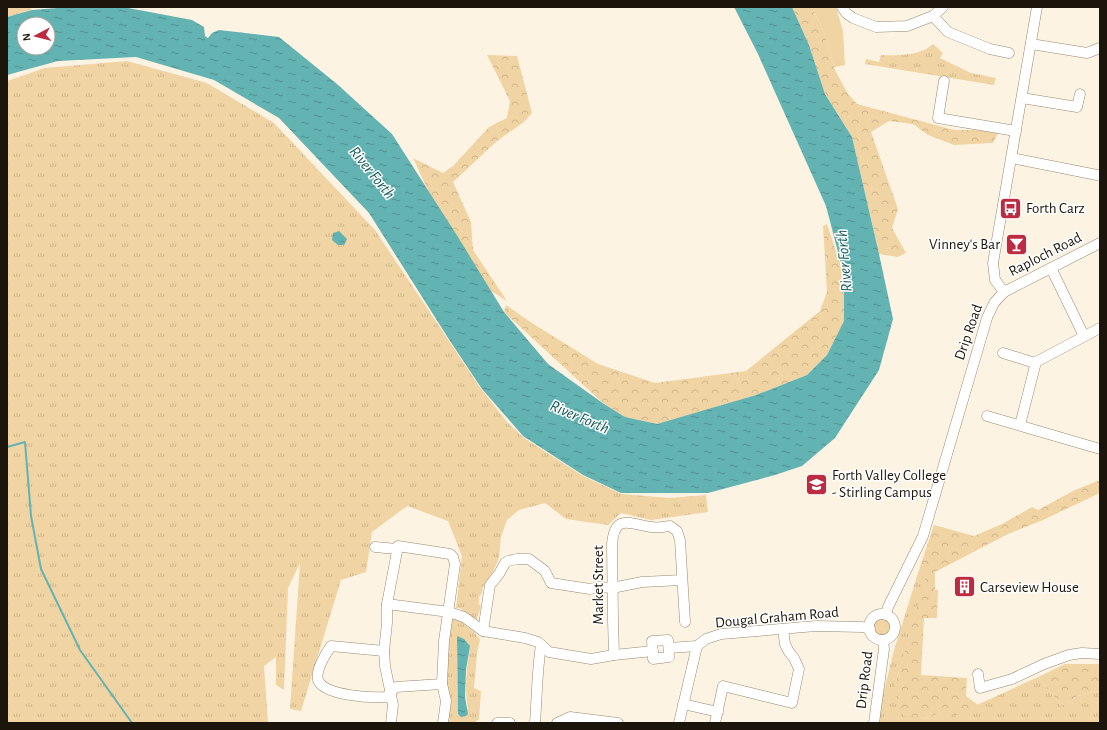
<svg xmlns="http://www.w3.org/2000/svg" width="1107" height="730" font-family="'Alegreya Sans',sans-serif">
	<style>
		.grass { fill: url(#grass-tufts); fill-rule: evenodd }
		.forest { fill: url(#forest-crowns) }
		.park { fill: #f1d4a3 }
		.water { fill: url(#water-ripples); fill-rule: evenodd }
		.lines { fill: none; stroke-linecap: round; stroke-linejoin: round }
		.stream { stroke: #63b3b3; stroke-width: 2 }
		.minor-casing { stroke: #98886f; stroke-width: 11 }
		.minor { stroke: #fff; stroke-width: 10 }
		.labels { text-anchor: middle; stroke-width: 3; stroke-linejoin: round; paint-order: stroke }
		.poi-label { font-size: 15px; fill: #1b150b; stroke: #fff; text-anchor: start }
		.street-label { font-size: 15px; fill: #1b150b; stroke: #fff }
		.water-label { font-size: 16px; font-style: italic; fill: #125858; stroke: #fff }
	</style>
	<defs>
		<pattern id="grass-tufts" width="24" height="20" patternUnits="userSpaceOnUse"><rect width="24" height="20" fill="#f1d4a3"/><path d="M3 7l-1-3M5 7V3M7 7l1-3M15 17l-1-3M17 17v-4M19 17l1-3" fill="none" stroke="#ceb58b"/></pattern>
		<pattern id="forest-crowns" width="20" height="18" patternUnits="userSpaceOnUse"><rect width="20" height="18" fill="#f1d4a3"/><path d="M2 6a3 3 0 1 1 6 0M12 15a3 3 0 1 1 6 0" fill="none" stroke="#ceb58b"/></pattern>
		<pattern id="water-ripples" width="26" height="14" patternUnits="userSpaceOnUse"><rect width="26" height="14" fill="#63b3b3"/><path d="M2 4q2-2 4 0t4 0M15 11q2-2 4 0t4 0" fill="none" stroke="#519090"/></pattern>
	</defs>
	<rect width="100%" height="100%" fill="#fdf3e3"/>
	<g class="grass">
		<path d="M7 7H29L32 10 7 17Z"/>
		<path d="M933 44 943 53 940 58 971 73 996 78 994 85 865 64 866 59 879 62 881 55C893 56 914 55 924 50 927 49 930 46 933 44Z"/>
		<path d="M127 61 207 83 274 123 375 230 479 386 507 422 524 438 583 476 622 494 670 498 706 495 708 512 651 520 621 513 608 525 566 519 545 503 519 510 507 520 501 537 499 558 493 572 483 587 482 593 479 597V604L481 607 476 621 460 608H456L462 556 448 521 407 506 372 532 366 572 341 580 301 711 290 709 300 563 288 588 284 690 276 685V657L264 666 268 723H7V81L45 68Z"/>
		<path d="M917 576H927L895 685 923 719 941 713 944 720 1038 677 1062 707 1077 696 1100 691V723H878L880 707 893 654Z"/>
		<path d="M455 617 474 632 480 639 477 654 474 688 481 691 479 719 474 723H446L445 684 446 663 448 659V646L451 622ZM457 637 470 646C467 668 464 688 468 709L458 713Z"/>
		<circle cx="882" cy="627" r="8"/>
	</g>
	<g class="forest">
		<path d="M792 7H812L825 35 835 70 848 94 857 104 954 130H980L998 133 993 143 954 145 928 135 913 124 889 121 871 132 898 209 892 228 906 253 898 257 879 254 852 137 825 94 809 45Z"/>
		<path d="M487 55 517 56 532 113 524 122 497 141 453 182 471 222 473 250 507 301 491 291 437 210 413 158 443 173 453 166 489 127 507 118 510 101Z"/>
		<path d="M827 224 844 275V322L827 355 807 375 756 395 696 413 657 424 625 417 604 404 504 312 506 305 535 325 598 364 655 383 746 371 820 311 827 292 823 226Z"/>
		<path d="M1100 480V493L1043 520 1008 534 935 572V590H938L937 618H924L921 675 967 678 966 696 978 705 944 721 941 713 923 719 906 718C897 706 896 700 895 685L926 576H917L934 525 974 536 1004 523 1032 507 1038 510 1075 490Z"/>
		<path d="M1065 664H1100V691L1077 696 1062 707 1038 677Z"/>
	</g>
	<path class="park" d="M812 7H836L843 31 845 65 834 67 825 35Z"/>
	<g class="water">
		<path d="M70 7H123L192 20 204 27 205 36 208 38 212 33 219 30 279 37 337 84 392 134 458 237 504 312 548 364 604 404 625 417 657 424 756 395 807 375 827 355 844 321V275L826 206 758 54 734 7H792L809 45 825 94 852 137 879 254 893 319 879 370 835 438 802 466 775 475 708 493H621L583 475 523 436 482 389 450 341 369 213 279 118 214 80 136 57 58 61 7 75V17L32 10ZM24 24H48V48H24Z"/>
		<path d="M339 231 347 239 344 245H338L332 240 333 233Z"/>
		<path d="M457 636 464 639 470 646 466 670 465 697 468 714 466 716 461 717 458 714Z"/>
	</g>
	<g class="lines">
		<path class="stream" d="M7 447 25 442 31 516 41 569 80 650 132 723"/>
		<defs>
			<g id="minor">
				<path d="M842 7 846 13 853 18 876 27 907 26 933 16 943 7"/>
				<path d="M933 16 948 32 990 49 1009 53"/>
				<path d="M1031 44 1087 53 1100 48"/>
				<path d="M944 81 938 118 1016 131"/>
				<path d="M1022 98 1077 107 1080 94"/>
				<path d="M1012 158 1097 175"/>
				<path d="M1051 268 1084 336"/>
				<path d="M1004 292 995 280 993 263 1037 7"/>
				<path d="M1003 353 1035 363"/>
				<path d="M987 416 1100 449"/>
				<path d="M1020 425 1036 362 1100 328"/>
				<path d="M375 547 397 549"/>
				<path d="M387 604 449 612 464 617 483 631 525 638 538 642 549 652 591 659 614 655 653 651"/>
				<circle cx="882" cy="627" r="13"/>
				<path d="M886 615 888 607 923 536 987 318 994 303 1004 292 1100 243"/>
				<path d="M483 631 490 585 499 574 505 563 508 561 517 559H529L545 571 551 583 590 589 599 587 612 588 642 582 682 580"/>
				<path d="M668 640 669 657 653 659 652 641Z"/>
				<path d="M669 648 697 646"/>
				<path d="M384 651 331 646C326 653 315 671 318 680 324 696 372 698 386 697L396 687 442 684"/>
				<path d="M614 655 613 620 612 544C615 513 629 524 651 527 657 528 664 527 670 526L677 531 680 540 685 622"/>
				<path d="M978 674 980 688 1012 679 1044 664 1069 655 1082 653 1100 654"/>
				<path d="M683 704 718 712"/>
				<path d="M391 723 393 705 385 666 384 651 387 623V604L398 546 450 554 453 557 455 564 444 641 442 684 446 701 443 723"/>
				<path d="M497 723H510"/>
				<path d="M535 723C537 697 537 671 541 645"/>
				<path d="M557 723 570 717 618 723"/>
				<path d="M679 723 697 646 706 639 721 634 816 626 862 627 870 629"/>
				<path d="M715 723 723 686 792 703 799 669 794 658 789 652 785 644 783 629"/>
				<path d="M874 723 884 649 883 640"/>
			</g>
		</defs>
		<use href="#minor" class="minor-casing"/>
		<use href="#minor" class="minor"/>
	</g>
	<defs>
		<symbol id="bus-square" viewBox="-11 -11 22 22"><rect x="-9" y="-9" width="18" height="18" rx="4" fill="#bc2b41" stroke="#fff"/><path d="M-5-6H5V4H4V6H2V4H-2V6H-4V4H-5ZM-3.5-4V0h7V-4ZM-3.5 1.2v1.5H-2V1.2ZM2 1.2v1.5H3.5V1.2Z" fill="#fff"/></symbol>
		<symbol id="bar-square" viewBox="-11 -11 22 22"><rect x="-9" y="-9" width="18" height="18" rx="4" fill="#bc2b41" stroke="#fff"/><path d="M-6-5H6L.8 .8V4.5H3.5V6h-7V4.5H-.8V.8Z" fill="#fff"/></symbol>
		<symbol id="university-square" viewBox="-11 -11 22 22"><rect x="-9" y="-9" width="18" height="18" rx="4" fill="#bc2b41" stroke="#fff"/><path d="M0-5L7-2L0 1L-7-2ZM-4 1L0 2.5L4 1V4Q0 6-4 4Z" fill="#fff"/></symbol>
		<symbol id="building-square" viewBox="-11 -11 22 22"><rect x="-9" y="-9" width="18" height="18" rx="4" fill="#bc2b41" stroke="#fff"/><path d="M-4-6H4V6H1V3H-1V6H-4ZM-2.5-4.3h1.7v1.8h-1.7ZM.8-4.3h1.7v1.8H.8ZM-2.5-1h1.7V.8h-1.7ZM.8-1h1.7V.8H.8Z" fill="#fff"/></symbol>
	</defs>
	<g fill-rule="evenodd">
		<use href="#bus-square" x="998" y="196" width="25" height="25"/>
		<use href="#bar-square" x="1004" y="232" width="25" height="25"/>
		<use href="#university-square" x="804" y="472" width="25" height="25"/>
		<use href="#building-square" x="952" y="574" width="25" height="25"/>
	</g>
	<g class="labels">
		<g class="poi-label">
			<text x="1026" y="213">Forth Carz</text>
			<text x="1000" y="249" text-anchor="end">Vinney's Bar</text>
			<text x="832" y="480">Forth Valley College<tspan x="832" dy="17">- Stirling Campus</tspan></text>
			<text x="980" y="592">Carseview House</text>
		</g>
		<g class="street-label">
			<text transform="translate(1045 254) rotate(-27)" y="5">Raploch Road</text>
			<text transform="translate(968 332) rotate(-71)" y="5">Drip Road</text>
			<text transform="translate(598 585) rotate(-90)" y="5">Market Street</text>
			<text transform="translate(777 617) rotate(-5)" y="5">Dougal Graham Road</text>
			<text transform="translate(864 680) rotate(-83)" y="5">Drip Road</text>
		</g>
		<g class="water-label">
			<text transform="translate(373 172) rotate(51)" y="6">River Forth</text>
			<text transform="translate(843 261) rotate(-95)" y="6">River Forth</text>
			<text transform="translate(580 416) rotate(23)" y="6">River Forth</text>
		</g>
	</g>
	<rect width="1107" height="730" fill="none" stroke="#1b150b" stroke-width="16"/>
	<g transform="translate(36 36) rotate(263)"><circle r="19" fill="#ffffff" stroke="#a4a19d"/>
	<path d="M0-3L7 15L0 10L-7 15Z" fill="#bc2b41"/>
	<text y="-6" font-size="11" font-weight="bold" text-anchor="middle" fill="#1b150b">N</text>
	</g>
</svg>
